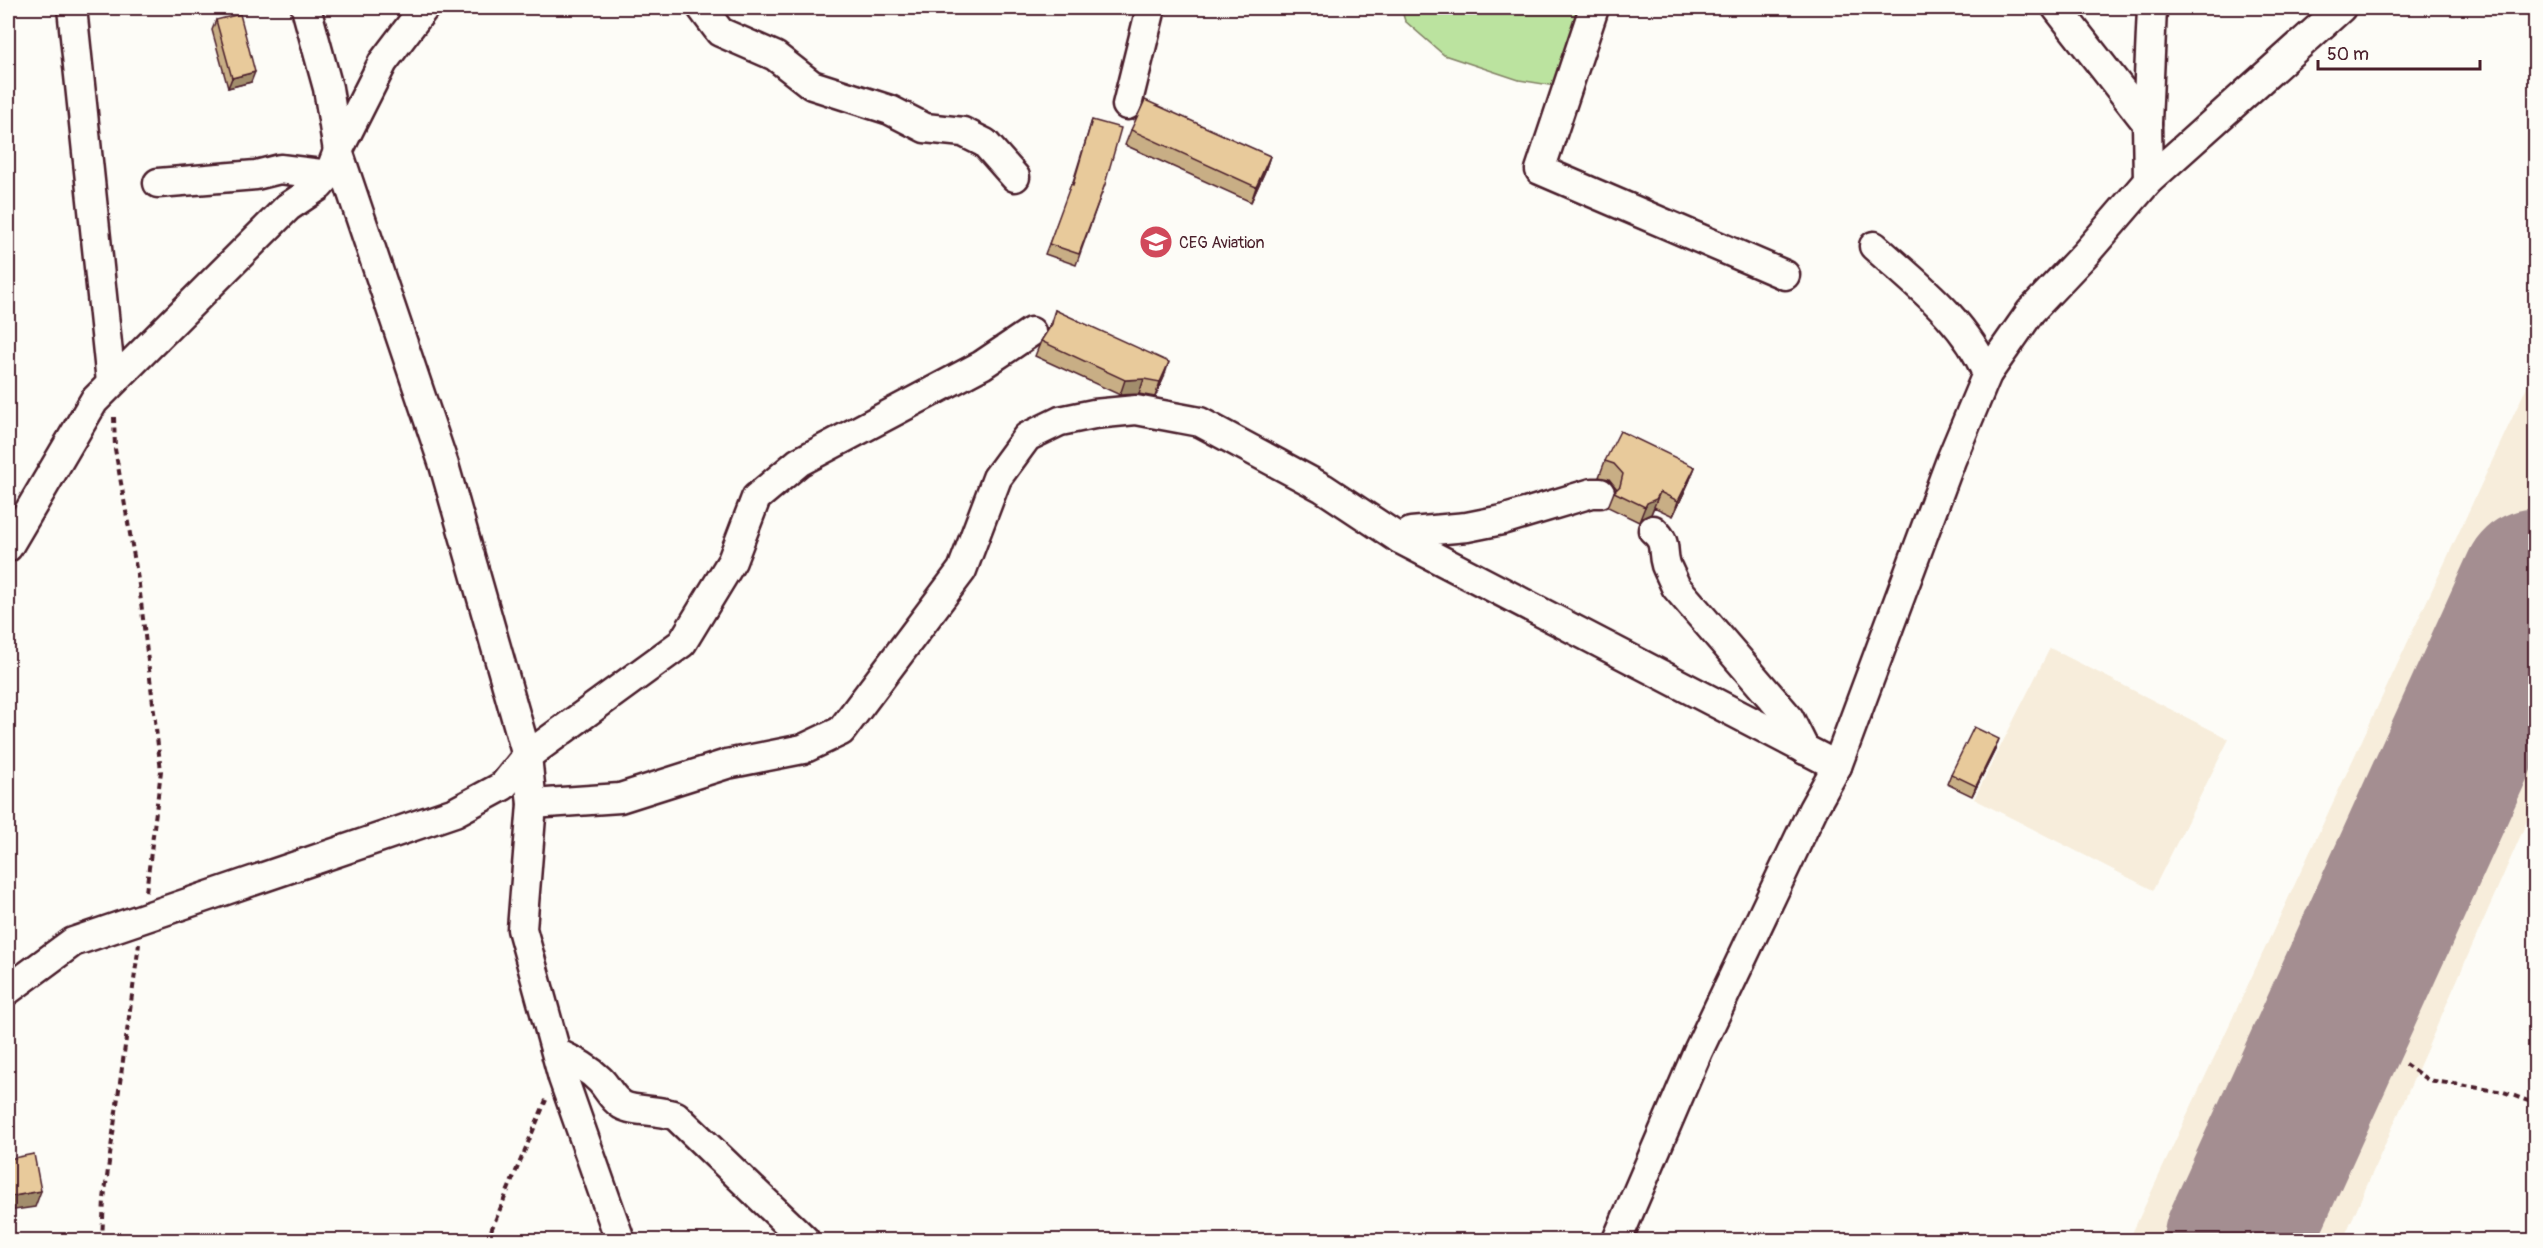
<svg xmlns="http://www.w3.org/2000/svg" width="2543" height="1248" font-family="Pangolin,sans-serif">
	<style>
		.built { fill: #f7eddb }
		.green { fill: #bbe39f; stroke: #828165; stroke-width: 1.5 }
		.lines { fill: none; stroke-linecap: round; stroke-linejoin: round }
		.runway { stroke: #a48e91; stroke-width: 147 }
		.minor-casing { stroke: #4a1f2b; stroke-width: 33 }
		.path { stroke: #4a1f2b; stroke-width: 4; stroke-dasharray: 6 4.5; stroke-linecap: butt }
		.minor { stroke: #fdfcf7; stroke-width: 28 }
		.wall { fill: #c8ae85; stroke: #4a1f2b; stroke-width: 1.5 }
		.shaded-wall { fill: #a28d6c; stroke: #4a1f2b; stroke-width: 1.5 }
		.building { fill: #e8ca9b; stroke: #4a1f2b; stroke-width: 1.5 }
		.labels { text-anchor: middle; stroke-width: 4.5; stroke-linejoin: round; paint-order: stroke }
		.poi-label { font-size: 16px; fill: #4a1f2b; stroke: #fdfcf7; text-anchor: start }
	</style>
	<rect width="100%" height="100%" fill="#fdfcf7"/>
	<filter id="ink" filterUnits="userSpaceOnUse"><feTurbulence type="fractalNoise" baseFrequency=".0167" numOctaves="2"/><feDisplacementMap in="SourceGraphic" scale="12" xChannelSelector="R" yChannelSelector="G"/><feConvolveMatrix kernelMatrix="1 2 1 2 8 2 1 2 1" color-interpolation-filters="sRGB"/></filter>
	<g filter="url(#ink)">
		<g class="built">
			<path d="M2535 369V803L2343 1240H2129Z"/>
			<path d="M2050 648 2229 739 2153 890 1974 799Z"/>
		</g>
		<path class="green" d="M1401 8H1587L1568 88 1519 80 1444 55 1405 21Z"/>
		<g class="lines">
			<path class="runway" d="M2237 1240 2536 582"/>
			<defs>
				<g id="minor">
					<path d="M72 8 111 382"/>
					<path d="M306 8 328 88 338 151 444 465 527 756 532 804 522 929 563 1078 620 1240"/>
					<path d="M702 8 720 32 775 56 812 85 890 110 925 128 963 132 985 143 1015 177"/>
					<path d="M1594 8 1540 170 1785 275"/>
					<path d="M2057 8 2147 123"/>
					<path d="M1127 105 1151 8"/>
					<path d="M2148 181 2147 123 2152 8"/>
					<path d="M158 183 256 175 280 169 329 175"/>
					<path d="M1874 246C1915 283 1966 321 1987 374"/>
					<path d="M1653 530C1668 543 1661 549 1666 565 1669 572 1673 580 1676 587L1789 718 1805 750"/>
					<path d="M1400 539 1411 532 1467 527 1502 520 1592 493H1600"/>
					<path d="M8 547 94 401 288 207 319 186 329 175 338 151 383 62 424 8"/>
					<path d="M532 804 620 798 727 764 803 749 841 731 962 570 997 478 1027 437 1060 421 1094 414 1136 410 1200 422 1323 488 1400 539 1837 766"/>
					<path d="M8 990 73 942 455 812 503 786 527 756 682 643 732 561 756 498 799 462 982 365 1031 332"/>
					<path d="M557 1053C573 1061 587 1067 600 1080 608 1088 611 1098 622 1105 634 1112 659 1109 676 1116L805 1240"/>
					<path d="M1617 1240 1698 1051 1813 809 1837 766 1951 460 1987 374 2031 311 2086 253 2148 181 2341 8"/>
				</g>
			</defs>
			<use href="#minor" class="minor-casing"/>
			<g class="path">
				<path d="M114 417 115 449 139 585 161 771 146 892"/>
				<path d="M2405 1064 2428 1080 2504 1092 2536 1104"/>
				<path d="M102 1240 104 1199 139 944"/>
				<path d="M487 1240 546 1100"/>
			</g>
			<use href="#minor" class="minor"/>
		</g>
		<g class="wall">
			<path d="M216 20 251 82 228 88 212 30Z"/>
			<path d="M1092 120 1105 184 1076 265 1045 254 1072 185Z"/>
			<path d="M1131 130 1270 156 1265 171 1251 202 1125 145Z"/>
			<path d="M1055 310 1164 377 1155 397 1139 394 1120 395 1035 356 1041 341 1049 328Z"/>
			<path d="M1605 461 1695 467 1689 482 1673 516 1654 507 1651 514 1642 518 1639 522 1608 507 1614 492 1617 489 1609 479 1599 477Z"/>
			<path d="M1995 750 1972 796 1947 784 1951 774Z"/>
		</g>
		<g class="shaded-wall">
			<path d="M255 72 251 82 228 88 232 78Z"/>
			<path d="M1270 156 1265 171 1251 202 1256 187Z"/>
			<path d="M1169 362 1164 377 1155 397 1160 382Z"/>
			<path d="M1144 379 1139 394 1120 395 1125 380Z"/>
			<path d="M1695 467 1689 482 1673 516 1678 501Z"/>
			<path d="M1660 492 1651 514 1642 518 1639 522 1645 507 1647 503Z"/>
			<path d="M1999 739 1995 750 1972 796 1976 786Z"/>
			<path d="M41 1191 35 1207 8 1211V1197Z"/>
		</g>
		<g class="building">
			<path d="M240 14 255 72 232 78 216 20Z"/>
			<path d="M1145 100 1270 156 1256 187 1131 130Z"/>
			<path d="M1092 120 1121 128 1105 184 1079 254 1049 244 1071 184 1073 185Z"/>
			<path d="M1055 310 1169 362 1160 382 1144 379 1125 380 1041 341 1052 324Z"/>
			<path d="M1620 431 1695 467 1678 501 1660 492 1656 499 1647 503 1645 507 1614 492 1620 486 1623 474 1614 464 1605 461Z"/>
			<path d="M1974 727 1999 739 1976 786 1951 774Z"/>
			<path d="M34 1154 41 1191 8 1197V1159Z"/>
		</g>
	</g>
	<defs>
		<symbol id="school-disc" viewBox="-11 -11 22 22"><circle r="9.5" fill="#d1495b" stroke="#fdfcf7"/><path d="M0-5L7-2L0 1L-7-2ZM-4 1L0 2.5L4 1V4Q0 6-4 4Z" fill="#fff"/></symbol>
	</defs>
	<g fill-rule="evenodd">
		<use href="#school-disc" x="1137" y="223" width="38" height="38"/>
	</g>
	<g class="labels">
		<g class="poi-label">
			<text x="1179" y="248">CEG Aviation</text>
		</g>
	</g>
	<rect width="2543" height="1248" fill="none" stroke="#fdfcf7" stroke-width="30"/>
	<rect x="15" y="15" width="2513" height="1218" fill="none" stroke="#4a1f2b" stroke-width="2" filter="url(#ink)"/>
	<path d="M2318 60v9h162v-9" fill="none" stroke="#4a1f2b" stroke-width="3"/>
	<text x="2327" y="60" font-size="18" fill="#4a1f2b" stroke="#fdfcf7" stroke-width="4.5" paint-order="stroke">50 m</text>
</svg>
